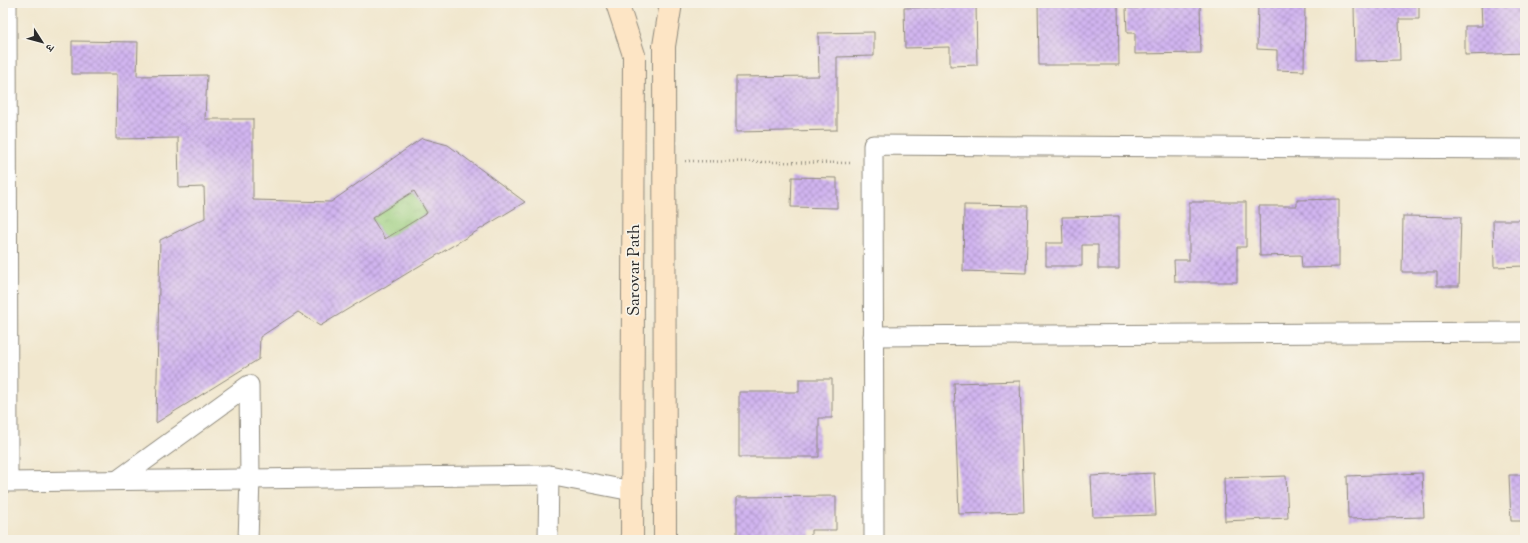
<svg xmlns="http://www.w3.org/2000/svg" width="1528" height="543" font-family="'Sorts Mill Goudy','Noto Serif Devanagari',serif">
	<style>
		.park { fill: url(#park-crowns); stroke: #627c54 }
		.building { fill: url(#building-cross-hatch); fill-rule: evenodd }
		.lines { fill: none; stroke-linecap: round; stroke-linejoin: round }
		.street-casing { stroke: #8e897c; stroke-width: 21 }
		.secondary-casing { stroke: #8e897c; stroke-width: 24 }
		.path { stroke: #8e897c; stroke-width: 2.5; stroke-dasharray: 1 3; stroke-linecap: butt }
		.street { stroke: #fff; stroke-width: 19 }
		.secondary { stroke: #fde5c5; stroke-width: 22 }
		.labels { text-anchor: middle; stroke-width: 3.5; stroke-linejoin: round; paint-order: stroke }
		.street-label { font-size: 17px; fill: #2b2b2b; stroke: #f7f3e8 }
	</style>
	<defs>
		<pattern id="park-crowns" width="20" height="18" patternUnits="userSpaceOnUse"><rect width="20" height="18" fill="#9acd7d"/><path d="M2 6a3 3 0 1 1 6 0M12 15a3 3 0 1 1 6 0" fill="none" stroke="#85b06c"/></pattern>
		<pattern id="building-cross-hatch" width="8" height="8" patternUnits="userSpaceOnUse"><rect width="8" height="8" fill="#d1b5f0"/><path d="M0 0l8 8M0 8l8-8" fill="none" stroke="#aa93c3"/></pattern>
	</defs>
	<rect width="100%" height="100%" fill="#f7f3e8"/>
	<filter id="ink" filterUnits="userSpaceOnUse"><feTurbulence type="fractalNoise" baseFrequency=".025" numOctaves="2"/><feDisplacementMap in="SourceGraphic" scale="8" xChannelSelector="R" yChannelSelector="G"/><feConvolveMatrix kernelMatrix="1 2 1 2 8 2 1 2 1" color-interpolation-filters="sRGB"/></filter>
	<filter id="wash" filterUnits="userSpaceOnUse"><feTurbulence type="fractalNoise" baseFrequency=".012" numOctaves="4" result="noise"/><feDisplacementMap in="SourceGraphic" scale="16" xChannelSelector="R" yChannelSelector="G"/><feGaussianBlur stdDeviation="0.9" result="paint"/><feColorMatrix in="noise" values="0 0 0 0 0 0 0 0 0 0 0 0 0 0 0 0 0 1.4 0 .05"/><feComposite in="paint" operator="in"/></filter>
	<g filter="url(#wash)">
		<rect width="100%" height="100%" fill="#f1e7ce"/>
		<path class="park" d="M414 191 427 213 385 239 372 218Z"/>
		<g id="blocks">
			<g class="building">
				<path d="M944 3H976L977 65 950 66V47L905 48 904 8 944 7Z"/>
				<path d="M1038 3H1118L1119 65H1039Z"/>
				<path d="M1139 3H1200L1201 53 1135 54V33H1127L1126 8H1139Z"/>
				<path d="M1258 3H1305L1304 71 1277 70V50L1257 49Z"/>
				<path d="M1381 3H1419V19H1399L1400 60 1355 61 1354 4H1381Z"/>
				<path d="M1481 3H1525V53L1465 55V26H1482Z"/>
				<path d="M874 32V56L837 57V130L736 132V77L819 76 818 33Z"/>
				<path d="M72 41 138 42 137 76 207 75 205 119H253V200L331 202 422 138 448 145 525 202 320 326 298 312 260 337 259 359 156 423 160 240 205 218 204 187 179 188 178 138 116 139 117 74H72ZM414 191 427 213 385 239 372 218Z"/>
				<path d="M792 177 837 178V208L791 207Z"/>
				<path d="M1339 199V267L1302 268 1301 255 1260 256 1259 206H1297V200Z"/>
				<path d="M1189 202H1246V247H1237V282H1175L1174 260H1189Z"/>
				<path d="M964 205 1028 206 1026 273 963 271Z"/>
				<path d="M1119 216V269H1098V245H1082V266H1046V243H1063L1062 217Z"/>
				<path d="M1403 216 1461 217 1459 286H1437V272H1402Z"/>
				<path d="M1493 220H1525V266L1494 267Z"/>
				<path d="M799 379H832V418H819V457H739V392H799Z"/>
				<path d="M1020 381 1024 512 959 514 954 383Z"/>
				<path d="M1154 473 1156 515 1093 517 1091 476Z"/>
				<path d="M1422 473 1424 517 1348 519 1347 476Z"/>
				<path d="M1509 475H1525V521H1511Z"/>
				<path d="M1286 476 1288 518 1225 521 1224 478Z"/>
				<path d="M836 496V530H811V540H737V497Z"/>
			</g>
		</g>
	</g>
	<g filter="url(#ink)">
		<use href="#blocks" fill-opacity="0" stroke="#8e897c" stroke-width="1"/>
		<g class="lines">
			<defs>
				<g id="street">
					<path d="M7 3 8 482 549 475 632 491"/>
					<path d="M873 336 1525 332"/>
					<path d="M118 480 249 385 250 479 248 540"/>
					<path d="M548 540 549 475"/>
					<path d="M874 540 873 145 1525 149"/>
				</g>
				<g id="secondary">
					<path d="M617 3 634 55 632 540"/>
					<path d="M665 540 664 46 671 3"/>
				</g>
			</defs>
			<use href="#street" class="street-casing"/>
			<use href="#secondary" class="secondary-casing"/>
			<path class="path" d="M685 161 852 163"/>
			<use href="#street" class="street"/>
			<use href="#secondary" class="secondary"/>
		</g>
	</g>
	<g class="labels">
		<g class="street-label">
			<text transform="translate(633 270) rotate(-90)" y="6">Sarovar Path</text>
		</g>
	</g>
	<rect width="1528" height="543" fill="none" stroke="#f7f3e8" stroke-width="16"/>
	<g transform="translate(42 42) rotate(126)" stroke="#f7f3e8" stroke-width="3" paint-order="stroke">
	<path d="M0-3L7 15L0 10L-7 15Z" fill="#2b2b2b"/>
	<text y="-6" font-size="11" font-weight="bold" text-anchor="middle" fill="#2b2b2b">उ</text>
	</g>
</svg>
